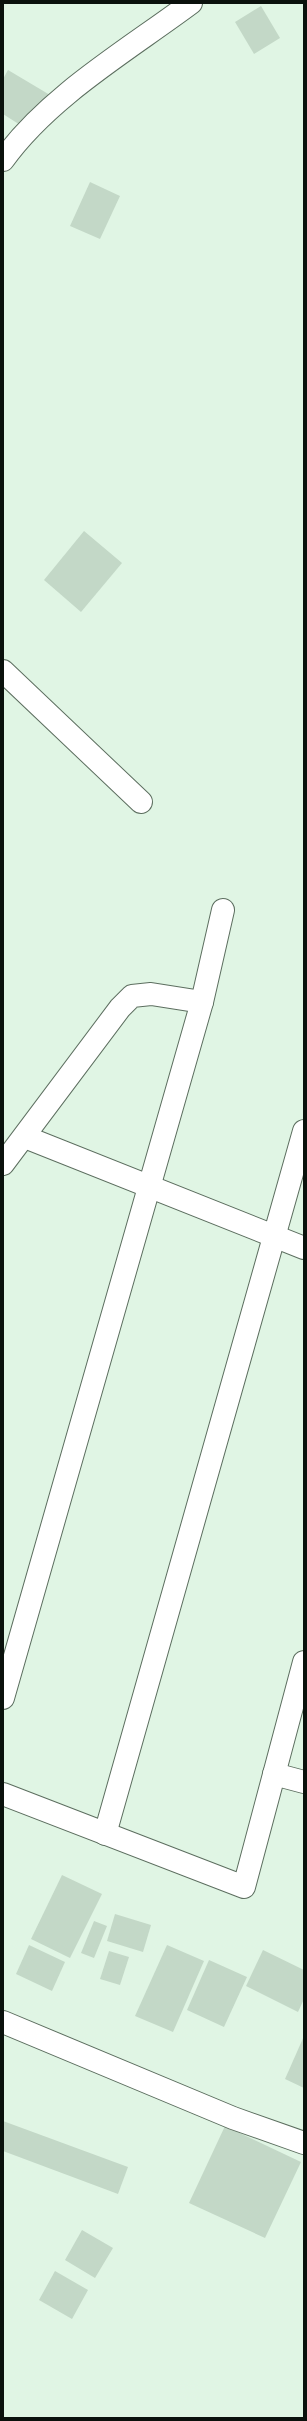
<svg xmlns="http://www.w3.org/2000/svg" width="307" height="2421" font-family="'Golos Text',sans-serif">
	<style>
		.building { fill: #c3d8c7 }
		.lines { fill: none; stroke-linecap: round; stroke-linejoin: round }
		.minor-casing { stroke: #5c6e5f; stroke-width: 24 }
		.minor { stroke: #fff; stroke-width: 22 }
	</style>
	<rect width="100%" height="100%" fill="#e0f5e4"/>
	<g class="building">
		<path d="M261 6 280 38 254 54 235 22Z"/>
		<path d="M8 70 50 95 28 130 3 114V79Z"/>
		<path d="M90 182 120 196 100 239 70 226Z"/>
		<path d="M84 531 122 563 81 612 44 580Z"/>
		<path d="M62 1875 102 1894 70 1958 31 1939Z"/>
		<path d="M115 1914 151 1925 143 1952 107 1941Z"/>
		<path d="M94 1921 107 1926 94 1958 81 1953Z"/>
		<path d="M29 1945 65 1962 52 1991 16 1974Z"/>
		<path d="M167 1945 204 1961 173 2032 135 2016Z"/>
		<path d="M263 1950 304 1970V1999L298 2012 246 1986Z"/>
		<path d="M109 1951 129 1957 120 1985 100 1979Z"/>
		<path d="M209 1960 247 1977 224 2027 187 2010Z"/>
		<path d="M304 2036V2088L285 2079Z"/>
		<path d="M3 2121 128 2167 118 2194 3 2151Z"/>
		<path d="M225 2126 301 2162 265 2238 189 2203Z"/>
		<path d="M82 2230 113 2248 95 2278 65 2260Z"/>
		<path d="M55 2271 88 2290 72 2319 39 2300Z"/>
	</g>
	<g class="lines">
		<defs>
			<g id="minor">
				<path d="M3 160C49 96 128 50 191 3"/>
				<path d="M3 671 141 802"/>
				<path d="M25 1137 304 1248"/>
				<path d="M3 1164 120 1008 132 996 151 994 202 1002"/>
				<path d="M3 1698 202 1002 223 910"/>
				<path d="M274 1774 304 1782"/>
				<path d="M3 1794 244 1887 304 1662"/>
				<path d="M105 1834 304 1131"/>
				<path d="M3 2022 233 2118 304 2143"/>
			</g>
		</defs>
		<use href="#minor" class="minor-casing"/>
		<use href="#minor" class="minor"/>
	</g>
	<rect width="307" height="2421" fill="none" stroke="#0a110c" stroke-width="8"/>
</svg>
